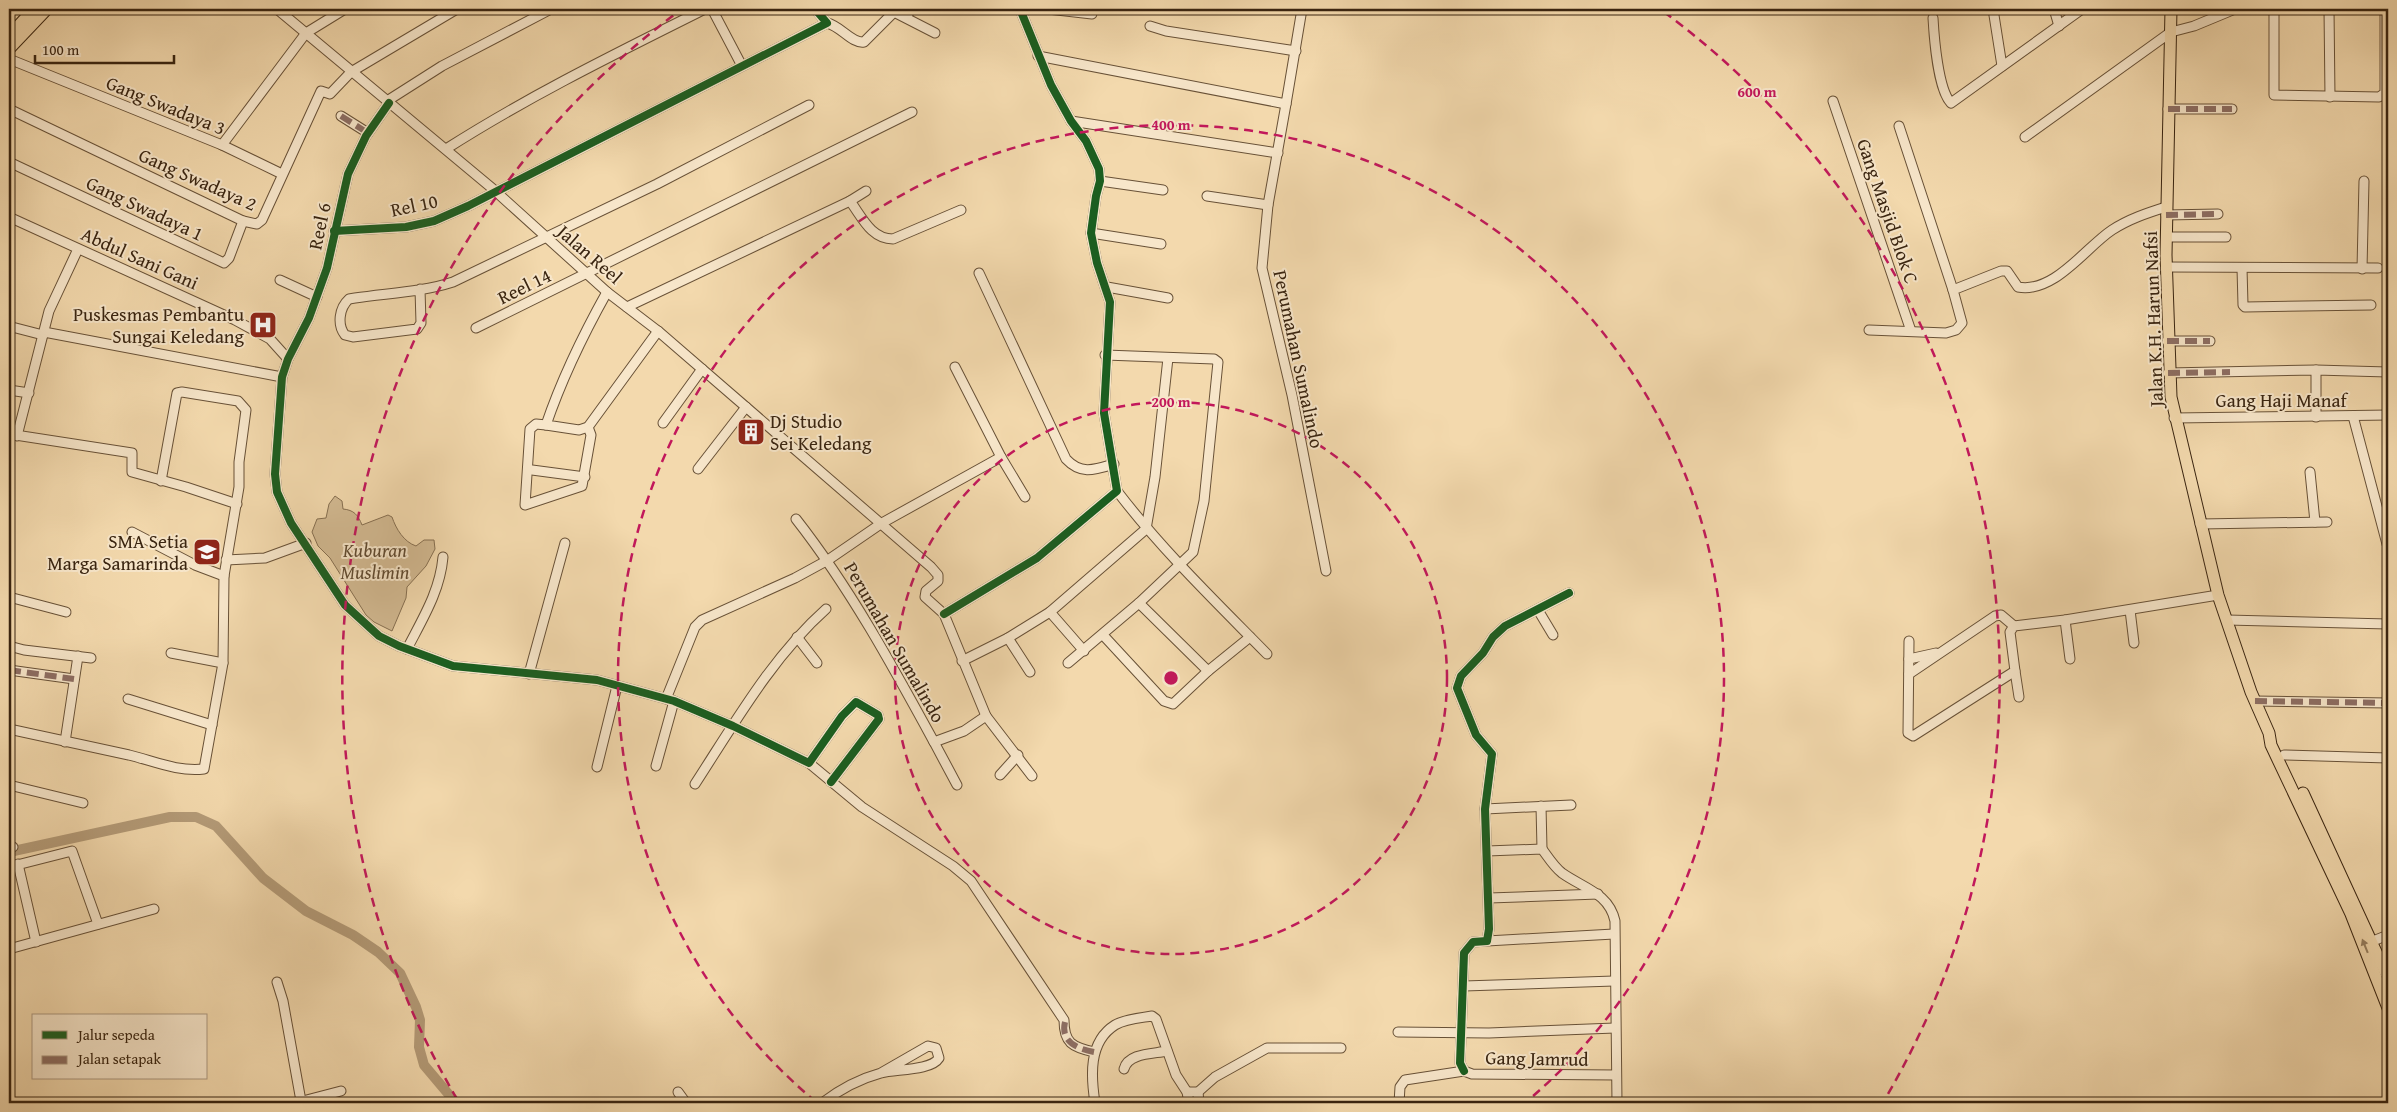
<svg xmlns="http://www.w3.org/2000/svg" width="2397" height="1112" font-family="'Gentium Book Plus',serif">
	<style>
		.green { fill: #d3ba92; stroke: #866f51 }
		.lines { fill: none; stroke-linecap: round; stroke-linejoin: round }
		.canal { stroke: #b49b78; stroke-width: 10 }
		.minor-casing { stroke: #685137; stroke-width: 11 }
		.major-casing { stroke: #392410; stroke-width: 13 }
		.minor { stroke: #f7e6ca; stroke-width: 9 }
		.major { stroke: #f3d9ad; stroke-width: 11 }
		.quiet { stroke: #8d6e63; stroke-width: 6; stroke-dasharray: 12 6; stroke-linecap: butt }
		.cycleway-casing { stroke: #f7e6ca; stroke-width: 11 }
		.cycleway { stroke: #1b5e20; stroke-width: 8 }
		.oneway { fill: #967e5e }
		.ring { fill: none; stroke: #c2185b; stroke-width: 2.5; stroke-dasharray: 9 6 }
		.labels { text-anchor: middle; stroke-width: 4; stroke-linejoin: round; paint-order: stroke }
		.street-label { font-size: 19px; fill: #392410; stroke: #f7e6ca }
		.poi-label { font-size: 19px; fill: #392410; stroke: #f7e6ca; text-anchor: end }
		.park-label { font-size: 19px; font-style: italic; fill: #604a30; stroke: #f7e6ca }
		.centre { fill: #c2185b; stroke: #f7e6ca; stroke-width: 2.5 }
		.ring-label { font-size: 15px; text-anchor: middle; font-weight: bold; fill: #c2185b; stroke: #f7e6ca; stroke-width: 4; stroke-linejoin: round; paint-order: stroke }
	</style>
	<rect width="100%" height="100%" fill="#f3d9ad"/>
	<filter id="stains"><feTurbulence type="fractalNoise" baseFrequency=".004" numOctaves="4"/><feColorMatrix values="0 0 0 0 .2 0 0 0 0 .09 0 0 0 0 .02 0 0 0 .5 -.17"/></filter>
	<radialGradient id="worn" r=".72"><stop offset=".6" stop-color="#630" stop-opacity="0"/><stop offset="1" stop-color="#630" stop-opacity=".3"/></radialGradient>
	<path class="green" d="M335 496 342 501 343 509C354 510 358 515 362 525L388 515 392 517C396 529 404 542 416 546L424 540H434L435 549 426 566 407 587 406 598 392 631 374 622 366 615 330 558 318 546 312 532 317 519 326 518 329 504Z"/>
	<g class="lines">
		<path class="canal" d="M9 852 170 817H196L216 826 263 878 306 911 353 935 378 952 400 973 416 1007 420 1020 419 1047 424 1065 456 1103"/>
		<defs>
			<g id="minor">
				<path d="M277 9 493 189 607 292 658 331 931 567 938 575V581L926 591 925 597 944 614 986 716"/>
				<path d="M712 9 742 66"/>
				<path d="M1048 9 1092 14"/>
				<path d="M1993 9 2002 66"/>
				<path d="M2054 9 2059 26"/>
				<path d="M2271 9 2274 14V95L2379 97 2385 93V9"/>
				<path d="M2329 9 2330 97"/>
				<path d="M894 12 935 33"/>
				<path d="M906 17 911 9"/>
				<path d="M1933 18C1934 36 1938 90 1951 103L2082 9"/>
				<path d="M827 23C841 26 852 44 864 42L894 12 890 9"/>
				<path d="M1150 26 1166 31 1296 51"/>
				<path d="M1038 56 1286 104 1302 9"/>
				<path d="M9 59 222 145 282 174"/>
				<path d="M387 101 442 66 551 9"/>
				<path d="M1833 101 1911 331"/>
				<path d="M389 103 366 136 348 174 327 268 309 318 288 359 282 377 275 474 277 492 291 523 345 605 379 636 399 646 453 666 597 680 674 701 733 726 809 763 842 716 856 702 878 715 879 719 831 782"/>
				<path d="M1286 104 1268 205 1262 268 1292 395 1326 571"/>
				<path d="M9 109 243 221 257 224 262 220 321 91 330 94 351 72 457 9"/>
				<path d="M2168 109H2232"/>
				<path d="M341 116 368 133"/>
				<path d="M1071 121 1278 153"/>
				<path d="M1899 126 1953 290"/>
				<path d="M2025 137 2171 32 2194 26 2235 9"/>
				<path d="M222 145 306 33 345 9"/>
				<path d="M446 149C529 96 617 53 705 9"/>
				<path d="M9 162 224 263 229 258 243 221"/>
				<path d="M1100 181 1163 190"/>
				<path d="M1207 196 1268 205"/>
				<path d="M850 201C862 217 871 239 893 239L961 210"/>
				<path d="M2166 215 2218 214"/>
				<path d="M9 217 235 320 270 339 288 359"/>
				<path d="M334 231 406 227 434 221 468 206 827 23 815 9"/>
				<path d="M1091 233 1161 244"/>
				<path d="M2167 237H2226"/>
				<path d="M2166 267 2378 268"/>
				<path d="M2242 268 2243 305 2245 307 2371 305"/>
				<path d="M2362 269 2364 181"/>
				<path d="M979 273 1066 459C1081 475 1094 470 1114 464"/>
				<path d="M280 280 317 297"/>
				<path d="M1107 287 1168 298"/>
				<path d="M420 289 421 323 417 329 353 337 345 335C337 325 339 308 349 299L355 298C388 293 422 292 453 282L657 184 809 105"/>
				<path d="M607 292C583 335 562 378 546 425L579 430 588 427 658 331"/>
				<path d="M627 307 850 201 866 191"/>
				<path d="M12 327 43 335"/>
				<path d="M476 328 912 112"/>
				<path d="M1869 330 1946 333 1956 330 1962 323 1953 290 2001 271H2007L2018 287C2054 294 2086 247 2112 230 2129 219 2147 213 2166 207"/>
				<path d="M44 332 282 377"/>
				<path d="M2167 341H2210"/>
				<path d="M955 367 1001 457 1025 497"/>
				<path d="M2168 373 2316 370 2388 372"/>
				<path d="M9 390 29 393"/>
				<path d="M2353 416 2387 544"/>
				<path d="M2316 417V370"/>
				<path d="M2174 418 2388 415"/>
				<path d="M663 423 702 369"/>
				<path d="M546 425 536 424 530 429 525 505 582 486 591 435 588 427"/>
				<path d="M9 434 132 453V472L186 487 237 504"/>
				<path d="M17 436 49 311 78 249"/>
				<path d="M698 469 746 407"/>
				<path d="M532 470 585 477"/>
				<path d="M2310 472 2315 522"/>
				<path d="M1117 491C1162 550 1215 601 1267 654"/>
				<path d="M796 519C850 588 892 665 934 742L964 731 986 716 1032 776"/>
				<path d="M2200 524 2327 522"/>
				<path d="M132 532 195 565 224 576"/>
				<path d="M226 560 265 558 306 543"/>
				<path d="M9 597 66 612"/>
				<path d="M1139 603 1208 671"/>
				<path d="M1538 610 1553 635"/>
				<path d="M2130 610 2134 643"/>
				<path d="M1050 612 1084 651"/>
				<path d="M944 614 1037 558 1117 491 1104 413 1110 302 1097 263 1091 233 1096 196 1100 181 1099 169 1086 141 1071 121 1051 85 1020 9"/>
				<path d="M2065 620 2070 659"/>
				<path d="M2227 620 2388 624"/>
				<path d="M1103 635 1164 701 1173 704 1208 671 1250 637"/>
				<path d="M797 637 817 663"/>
				<path d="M1008 638 1030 672"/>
				<path d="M1909 641 1908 733 1913 736 2015 671 2010 632 2014 626 2065 620 2218 595"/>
				<path d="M9 646 24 650 91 658"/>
				<path d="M407 649C423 618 440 591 443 557"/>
				<path d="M171 653 223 663"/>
				<path d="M1909 659 1936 653"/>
				<path d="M962 661 1008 638 1050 612 1146 529 1155 477 1168 358"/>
				<path d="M1068 663 1139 603 1193 552 1204 501 1218 362 1214 359 1105 355"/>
				<path d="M9 670 74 679"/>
				<path d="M2015 671 2019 697"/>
				<path d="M529 674 565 543"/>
				<path d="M1909 674 1995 616 2001 615 2014 626"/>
				<path d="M128 699 212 725"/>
				<path d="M666 699 695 627 702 620 795 578 828 560 882 523 1001 457"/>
				<path d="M2255 701 2388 703"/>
				<path d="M9 729C49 738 89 746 129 755 154 761 177 772 204 769L223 663 224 576 239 487V462L246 410 238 401 182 392 177 393 161 481"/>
				<path d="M65 742 78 656"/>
				<path d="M934 742 957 785"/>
				<path d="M2284 755 2388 758"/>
				<path d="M809 763 862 807 953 866 971 881 1064 1020C1064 1043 1072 1047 1094 1052"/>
				<path d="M656 766 674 701"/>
				<path d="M597 767 617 686"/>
				<path d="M1000 775 1018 755"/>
				<path d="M695 784C734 724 772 657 826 609"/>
				<path d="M9 785 83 803"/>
				<path d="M1541 806 1542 849"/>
				<path d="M1485 809 1571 805"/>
				<path d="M9 848 13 847"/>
				<path d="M1487 851 1542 849C1548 857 1554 867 1562 873 1583 888 1609 893 1615 921L1617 1103"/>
				<path d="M18 864 36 942"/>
				<path d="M9 867 72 851 98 924"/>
				<path d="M1489 898 1598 894"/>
				<path d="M1487 941 1614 934"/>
				<path d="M2373 941 2388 935"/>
				<path d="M9 949 154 909"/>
				<path d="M277 982 283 1001 301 1101"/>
				<path d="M1464 986 1614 981"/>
				<path d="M1398 1032 1489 1033 1615 1028"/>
				<path d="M1124 1069C1128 1053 1153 1054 1167 1051"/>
				<path d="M1464 1071 1460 1063 1464 953 1473 942 1487 941 1489 929 1485 809 1492 754 1476 735 1457 688 1461 676 1483 653 1493 637 1505 626 1569 593"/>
				<path d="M678 1092 686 1103"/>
				<path d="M1187 1092H1198L1215 1077 1267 1048H1341"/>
				<path d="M1198 1092 1199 1103"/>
				<path d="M295 1103 341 1091"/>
				<path d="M822 1103C839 1090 859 1079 881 1073 895 1069 931 1071 939 1058L936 1048 928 1046 881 1073"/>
				<path d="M1095 1103C1091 1077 1088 1042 1115 1025 1125 1019 1140 1018 1152 1016L1156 1019 1176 1075 1187 1092 1189 1103"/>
				<path d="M1399 1103 1400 1087 1405 1080 1464 1071 1472 1074 1616 1075"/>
			</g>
			<g id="major">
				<path d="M2171 9 2166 255 2171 397 2218 595 2251 692 2269 733 2271 745 2351 914 2388 1008"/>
				<path d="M9 36 34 9"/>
				<path d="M9 49 47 9"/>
				<path d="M2303 793 2388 978"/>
			</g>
		</defs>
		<use href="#minor" class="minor-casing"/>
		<use href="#major" class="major-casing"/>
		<use href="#minor" class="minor"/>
		<use href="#major" class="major"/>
		<g class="quiet">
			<path d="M2168 109H2232"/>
			<path d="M341 116 368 133"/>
			<path d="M2166 215 2218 214"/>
			<path d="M2167 341H2210"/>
			<path d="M2168 373 2230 372"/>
			<path d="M9 670 74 679"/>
			<path d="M2255 701 2388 703"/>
			<path d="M1065 1022C1060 1042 1078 1049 1094 1052"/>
		</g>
		<defs>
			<g id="cycleway">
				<path d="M389 103 366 136 348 174 327 268 309 318 288 359 282 377 275 474 277 492 291 523 345 605 379 636 399 646 453 666 597 680 674 701 733 726 809 763 842 716 856 702 878 715 879 719 831 782"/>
				<path d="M334 231 406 227 434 221 468 206 827 23 815 9"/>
				<path d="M944 614 1037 558 1117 491 1104 413 1110 302 1097 263 1091 233 1096 196 1100 181 1099 169 1086 141 1071 121 1051 85 1020 9"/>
				<path d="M1464 1071 1460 1063 1464 953 1473 942 1487 941 1489 929 1485 809 1492 754 1476 735 1457 688 1461 676 1483 653 1493 637 1505 626 1569 593"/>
			</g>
		</defs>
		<use href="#cycleway" class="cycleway-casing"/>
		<use href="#cycleway" class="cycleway"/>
	</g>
	<defs><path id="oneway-solid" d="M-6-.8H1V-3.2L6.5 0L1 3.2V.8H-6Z" transform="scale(1.25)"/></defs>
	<use class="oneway" href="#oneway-solid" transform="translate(2365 946) rotate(-112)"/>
	<g class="ring">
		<circle cx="1171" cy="678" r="276"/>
		<path d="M816 1102A553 553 0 1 1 1526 1102"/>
		<path d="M457 1099A829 829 0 0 1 678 12M1664 12A829 829 0 0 1 1885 1099"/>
	</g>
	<defs>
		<symbol id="hospital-square" viewBox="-11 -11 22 22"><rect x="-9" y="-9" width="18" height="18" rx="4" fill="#8f2418" stroke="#f7e6ca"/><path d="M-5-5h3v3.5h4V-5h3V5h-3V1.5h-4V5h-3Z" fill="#fff"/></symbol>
		<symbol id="building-square" viewBox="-11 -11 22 22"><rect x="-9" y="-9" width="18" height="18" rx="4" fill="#8f2418" stroke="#f7e6ca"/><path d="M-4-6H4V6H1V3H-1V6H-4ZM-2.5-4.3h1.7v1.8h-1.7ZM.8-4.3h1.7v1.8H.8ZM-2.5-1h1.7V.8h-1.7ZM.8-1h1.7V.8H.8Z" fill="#fff"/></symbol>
		<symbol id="school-square" viewBox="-11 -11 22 22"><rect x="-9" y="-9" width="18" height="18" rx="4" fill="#8f2418" stroke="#f7e6ca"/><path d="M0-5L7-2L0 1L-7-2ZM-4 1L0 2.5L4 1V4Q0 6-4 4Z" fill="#fff"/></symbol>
	</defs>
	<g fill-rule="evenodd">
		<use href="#hospital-square" x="247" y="309" width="32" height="32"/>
		<use href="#building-square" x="735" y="416" width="32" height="32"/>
		<use href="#school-square" x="191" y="536" width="32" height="32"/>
	</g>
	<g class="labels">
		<g class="street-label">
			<text transform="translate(166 105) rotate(22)" y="7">Gang Swadaya 3</text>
			<text transform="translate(198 179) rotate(24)" y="7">Gang Swadaya 2</text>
			<text transform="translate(414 205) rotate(-12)" y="7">Rel 10</text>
			<text transform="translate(145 208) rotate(25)" y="7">Gang Swadaya 1</text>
			<text transform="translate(1888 211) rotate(71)" y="7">Gang Masjid Blok C</text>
			<text transform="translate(319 226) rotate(-78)" y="7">Reel 6</text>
			<text transform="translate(590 254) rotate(41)" y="7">Jalan Reel</text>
			<text transform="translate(140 258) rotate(24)" y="7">Abdul Sani Gani</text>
			<text transform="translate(524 286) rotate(-26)" y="7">Reel 14</text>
			<text transform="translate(2153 319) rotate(-92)" y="7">Jalan K.H. Harun Nafsi</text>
			<text transform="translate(1299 359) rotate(78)" y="7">Perumahan Sumalindo</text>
			<text x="2281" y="407">Gang Haji Manaf</text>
			<text transform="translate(895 642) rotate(60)" y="7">Perumahan Sumalindo</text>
			<text transform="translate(1537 1058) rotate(1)" y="7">Gang Jamrud</text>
		</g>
		<g class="poi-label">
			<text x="244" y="321">Puskesmas Pembantu<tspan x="244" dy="22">Sungai Keledang</tspan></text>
			<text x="770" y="428" text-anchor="start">Dj Studio<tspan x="770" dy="22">Sei Keledang</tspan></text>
			<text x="188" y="548">SMA Setia<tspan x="188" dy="22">Marga Samarinda</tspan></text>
		</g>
		<g class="park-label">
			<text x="375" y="557">Kuburan<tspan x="375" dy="22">Muslimin</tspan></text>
		</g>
	</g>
	<circle cx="1171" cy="678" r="8" class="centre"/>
	<g class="ring-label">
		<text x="1757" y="97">600 m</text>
		<text x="1171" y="130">400 m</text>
		<text x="1171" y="407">200 m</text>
	</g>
	<rect width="2397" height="1112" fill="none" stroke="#f3d9ad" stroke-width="30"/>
	<rect x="10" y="10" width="2377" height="1092" fill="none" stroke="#392410" stroke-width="2.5"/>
	<rect x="15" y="15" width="2367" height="1082" fill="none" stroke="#392410"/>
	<rect x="32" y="1014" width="175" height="65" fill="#f7e6ca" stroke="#ab9880"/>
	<rect x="42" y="1031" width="25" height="8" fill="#1b5e20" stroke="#ab9880"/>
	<text x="78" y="1040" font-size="15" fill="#392410">Jalur sepeda</text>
	<rect x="42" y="1056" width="25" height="8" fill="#8d6e63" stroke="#ab9880"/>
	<text x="78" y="1064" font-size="15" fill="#392410">Jalan setapak</text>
	<path d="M35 55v8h139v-8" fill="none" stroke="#392410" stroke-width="2.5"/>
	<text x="42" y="55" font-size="15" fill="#392410" stroke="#f7e6ca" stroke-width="4" paint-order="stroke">100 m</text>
	<rect width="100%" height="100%" filter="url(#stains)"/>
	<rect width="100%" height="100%" fill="url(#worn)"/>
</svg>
